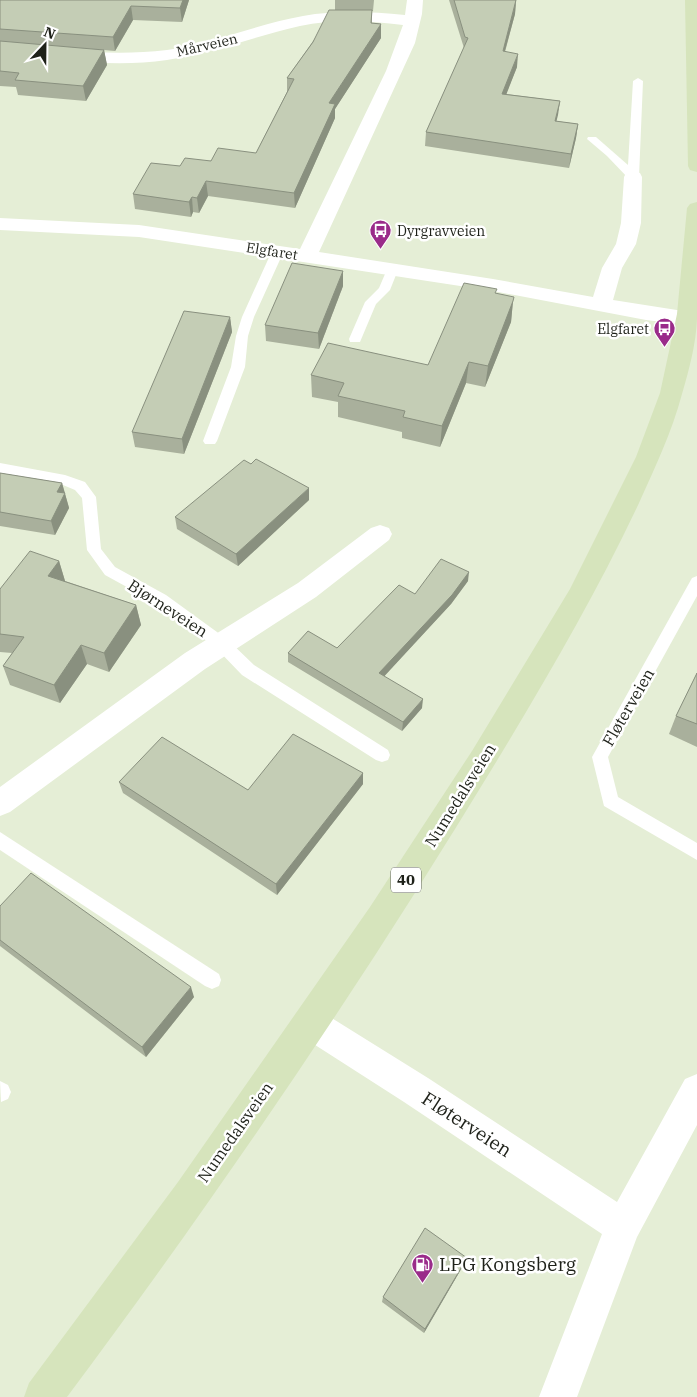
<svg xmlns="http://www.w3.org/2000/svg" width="697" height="1397" font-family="'IBM Plex Serif',serif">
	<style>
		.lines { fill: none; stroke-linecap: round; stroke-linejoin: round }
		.service { fill: #fff; fill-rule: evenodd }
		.minor { fill: #fff; fill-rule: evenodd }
		.primary { fill: #d6e4bc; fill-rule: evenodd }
		.wall { fill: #a9b09c }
		.shaded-wall { fill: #89907f }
		.building { fill: #c4cdb5; stroke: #89907f }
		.labels { text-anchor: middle; stroke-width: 5; stroke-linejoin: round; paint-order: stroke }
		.far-street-label { font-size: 14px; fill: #1e2119; stroke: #fff }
		.far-poi-label { font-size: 14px; fill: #1e2119; stroke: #fff; text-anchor: start }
		.shield { fill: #fff; stroke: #62645e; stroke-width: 1 }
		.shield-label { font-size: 15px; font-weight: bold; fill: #1e2119 }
		.street-label { font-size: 16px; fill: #1e2119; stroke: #fff }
		.near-street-label { font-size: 19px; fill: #1e2119; stroke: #fff }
		.near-poi-label { font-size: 19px; fill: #1e2119; stroke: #fff; text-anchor: start }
	</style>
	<rect width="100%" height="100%" fill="#e5eed6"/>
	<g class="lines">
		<g class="service">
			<path d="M638 78 643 81 639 177 633 180 629 179 607 156 587 139 588 137H596L628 165 633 81Z"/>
			<path d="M277 249 283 253 254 317 248 336 245 367 217 441 215 444H205L203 441 231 367 236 336 242 317 271 253Z"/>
			<path d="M392 266 398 270 390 290 376 304 360 342H350L349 339 365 302 379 288 388 267Z"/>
			<path d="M0 463 65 475 85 482 96 497 101 549 115 567 166 595 228 640 254 665 388 750 390 755 388 760 382 762 376 760 242 675 216 648 156 603 105 575 87 550 82 498 75 490 63 485 0 473Z"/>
			<path d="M697 576V596L608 757 618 797 697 843V860L604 806 592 757 692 578Z"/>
			<path d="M0 832 219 974 221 980 219 986 212 989 205 986 0 850Z"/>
			<path d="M0 1081 8 1085 11 1092 8 1099 1 1102Z"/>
		</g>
		<g class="minor">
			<path d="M407 0H423L422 14 415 43 319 252 493 279 593 297 602 268 616 244 621 223 624 177 626 173 633 171 640 173 642 177 641 223 636 244 622 268 613 300 696 313V323L688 325 646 320 493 291 139 237 0 230V218L139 225 300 249 386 71 403 25C369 21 334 19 300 26 256 36 213 53 167 60 112 68 55 59 0 54V44C55 49 111 57 167 50 213 44 257 24 303 16 337 10 371 12 405 15Z"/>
			<path d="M380 525 389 528 392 534 389 540 316 597 205 669 10 812 0 816V787L185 653 298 583 371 528Z"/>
			<path d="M310 1007 322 1012 428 1078 617 1202 685 1079 697 1074V1125L637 1237 577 1397H539L602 1234 404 1102 298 1034 294 1023 298 1012Z"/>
		</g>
		<g class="primary">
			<path d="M685 0H697V172L690 170 688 166Z"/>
			<path d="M697 202C697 241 697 281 697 319 696 344 689 370 682 394 672 432 655 467 639 503 601 584 556 662 510 739 375 964 224 1187 67 1397H24L29 1383 178 1182 370 907 472 751 570 589 636 457 660 393 677 314 687 208 690 204Z"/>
		</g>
	</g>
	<g class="wall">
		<path d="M0 0H189L182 22 133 20 115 51 104 50 107 65 86 101 18 95 16 87 0 86Z"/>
		<path d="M335 0H374L373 11H372V23L381 24V38L335 109V118L295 208 208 196 199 213 193 212 191 217 135 209 133 194 180 166 256 153 287 92V78L335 10Z"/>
		<path d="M449 0H516L515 14 505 52 517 67 506 94 560 101 556 121 578 124 576 138 569 168 425 146 426 132 464 48Z"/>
		<path d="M343 271V286L319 349 266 341 265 325Z"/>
		<path d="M496 293 513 301 511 322 485 387 466 383 440 447 402 438V432L338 417V402L312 397 311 375 428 365Z"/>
		<path d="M230 317 232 332 184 454 135 447 132 432Z"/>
		<path d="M0 473 62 483 69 508 55 535 0 526Z"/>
		<path d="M309 500 238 566 177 529 175 517Z"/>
		<path d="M59 561 65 581 136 605 141 625 109 672 87 664 60 703 10 685 3 666 12 653 0 652V589Z"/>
		<path d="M468 581 451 604 384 676 422 708 402 731 288 662V653L337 648 415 594Z"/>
		<path d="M697 673V747L669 734 676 716Z"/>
		<path d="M363 773V784L277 895 123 793 119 782 248 790Z"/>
		<path d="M0 906 194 997 146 1057 0 946Z"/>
		<path d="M464 1264 424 1333 382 1302 383 1297Z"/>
	</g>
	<g class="shaded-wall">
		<path d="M183 0H189L182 22 180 8Z"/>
		<path d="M516 1 515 14 501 65 503 51Z"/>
		<path d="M131 6 133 20 115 51 113 37Z"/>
		<path d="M381 24V38L335 109V118L295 208 294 193 329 103Z"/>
		<path d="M104 50 107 65 86 101 83 86Z"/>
		<path d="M518 54 517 67 501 108 502 94Z"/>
		<path d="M560 101 558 115 553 135 555 121Z"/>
		<path d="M578 124 576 138 569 168 571 154Z"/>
		<path d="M206 181 208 196 199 213 197 198Z"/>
		<path d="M192 197 193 212 191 217 189 202Z"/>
		<path d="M343 271V286L319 349 318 333Z"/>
		<path d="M513 301 511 322 485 387 488 366Z"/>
		<path d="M230 317 232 332 184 454 182 439Z"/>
		<path d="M469 362 466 383 440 447 442 426Z"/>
		<path d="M62 483 69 508 55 535 51 521 57 492Z"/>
		<path d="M309 488V500L238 566 236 554Z"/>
		<path d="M59 561 65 581 54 595 48 576Z"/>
		<path d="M469 572 468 581 451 604 379 682V673Z"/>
		<path d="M136 605 141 625 109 672 104 653Z"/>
		<path d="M81 645 87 664 60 703 54 685Z"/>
		<path d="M423 699 422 708 402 731 403 722Z"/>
		<path d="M363 773V784L277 895 276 884Z"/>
		<path d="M191 987 194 997 146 1057 142 1047Z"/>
		<path d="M467 1258 464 1264 424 1333 425 1329Z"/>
	</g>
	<g class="building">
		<path d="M0 0H183L180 8 131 6 113 37 0 29Z"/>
		<path d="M454 0H516L503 51 518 54 502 94 560 101 555 121 578 124 571 154 426 132 468 38 465 37Z"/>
		<path d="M329 10H372L371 23 381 24 329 103 335 104 294 193 206 181 197 198 192 197 189 202 133 194 151 163 180 166 185 158 211 161 218 148 256 153 294 79 287 78 313 42Z"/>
		<path d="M0 41 104 50 83 86 15 80 19 73 0 71Z"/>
		<path d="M292 263 343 271 318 333 265 325Z"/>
		<path d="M464 283 497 289 495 293 514 297 513 301 488 366 469 362 442 426 403 417 405 411 338 396 344 383 311 375 328 343 428 365Z"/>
		<path d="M184 311 230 317 182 439 132 432Z"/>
		<path d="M256 459 309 488 236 554 175 517 244 460 251 464Z"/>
		<path d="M0 473 62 483 57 492 65 493 51 521 0 512Z"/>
		<path d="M30 551 59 561 48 576 136 605 104 653 81 645 54 685 3 666 24 637 0 634V589Z"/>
		<path d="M441 559 469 572 452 595 379 673 423 699 403 722 288 653 308 631 337 648 399 585 415 594Z"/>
		<path d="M697 673V724L676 716Z"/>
		<path d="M293 734 363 773 276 884 119 782 162 737 248 790Z"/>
		<path d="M31 873 191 987 142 1047 0 940V906Z"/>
		<path d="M425 1228 467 1258 425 1329 383 1297Z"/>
	</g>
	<defs>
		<symbol id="bus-pin" viewBox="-11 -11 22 30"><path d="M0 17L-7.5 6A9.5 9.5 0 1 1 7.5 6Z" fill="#9a2b8a" stroke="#fff"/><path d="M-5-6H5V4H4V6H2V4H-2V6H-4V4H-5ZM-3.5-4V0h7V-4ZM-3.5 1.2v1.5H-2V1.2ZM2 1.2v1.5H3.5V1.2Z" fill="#fff"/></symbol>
		<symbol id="fuel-pin" viewBox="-11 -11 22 30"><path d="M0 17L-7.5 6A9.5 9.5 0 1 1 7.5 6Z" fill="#9a2b8a" stroke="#fff"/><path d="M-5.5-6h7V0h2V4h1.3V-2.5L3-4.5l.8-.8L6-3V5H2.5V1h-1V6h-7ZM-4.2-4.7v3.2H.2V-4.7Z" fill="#fff"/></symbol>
	</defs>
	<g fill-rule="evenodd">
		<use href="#bus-pin" x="368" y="218" width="25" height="34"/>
		<use href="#bus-pin" x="652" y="316" width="25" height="34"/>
		<use href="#fuel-pin" x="410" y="1252" width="25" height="34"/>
	</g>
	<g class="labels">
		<g class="far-street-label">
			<text transform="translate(207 45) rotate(-13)" y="5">Mårveien</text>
			<text transform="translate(272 251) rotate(9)" y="5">Elgfaret</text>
		</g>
		<g class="far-poi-label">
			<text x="397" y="236">Dyrgravveien</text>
			<text x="649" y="334" text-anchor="end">Elgfaret</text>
		</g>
		<rect class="shield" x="391" y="867.5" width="30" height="25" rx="4"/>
		<g class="shield-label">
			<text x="406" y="885">40</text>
		</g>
		<g class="street-label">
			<text transform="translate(168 608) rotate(33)" y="6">Bjørneveien</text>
			<text transform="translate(628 707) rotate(-60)" y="6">Fløterveien</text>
			<text transform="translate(460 795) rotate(-58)" y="6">Numedalsveien</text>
			<text transform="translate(235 1132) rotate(-55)" y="6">Numedalsveien</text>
		</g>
		<g class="near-street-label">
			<text transform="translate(467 1124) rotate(33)" y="7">Fløterveien</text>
		</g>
		<g class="near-poi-label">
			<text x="439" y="1271">LPG Kongsberg</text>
		</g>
	</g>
	<g transform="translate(45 45) rotate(22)" stroke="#ffffff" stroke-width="4" paint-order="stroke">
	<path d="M0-4L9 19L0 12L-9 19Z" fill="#1e2119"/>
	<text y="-8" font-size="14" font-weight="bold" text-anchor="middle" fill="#1e2119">N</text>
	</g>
</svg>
